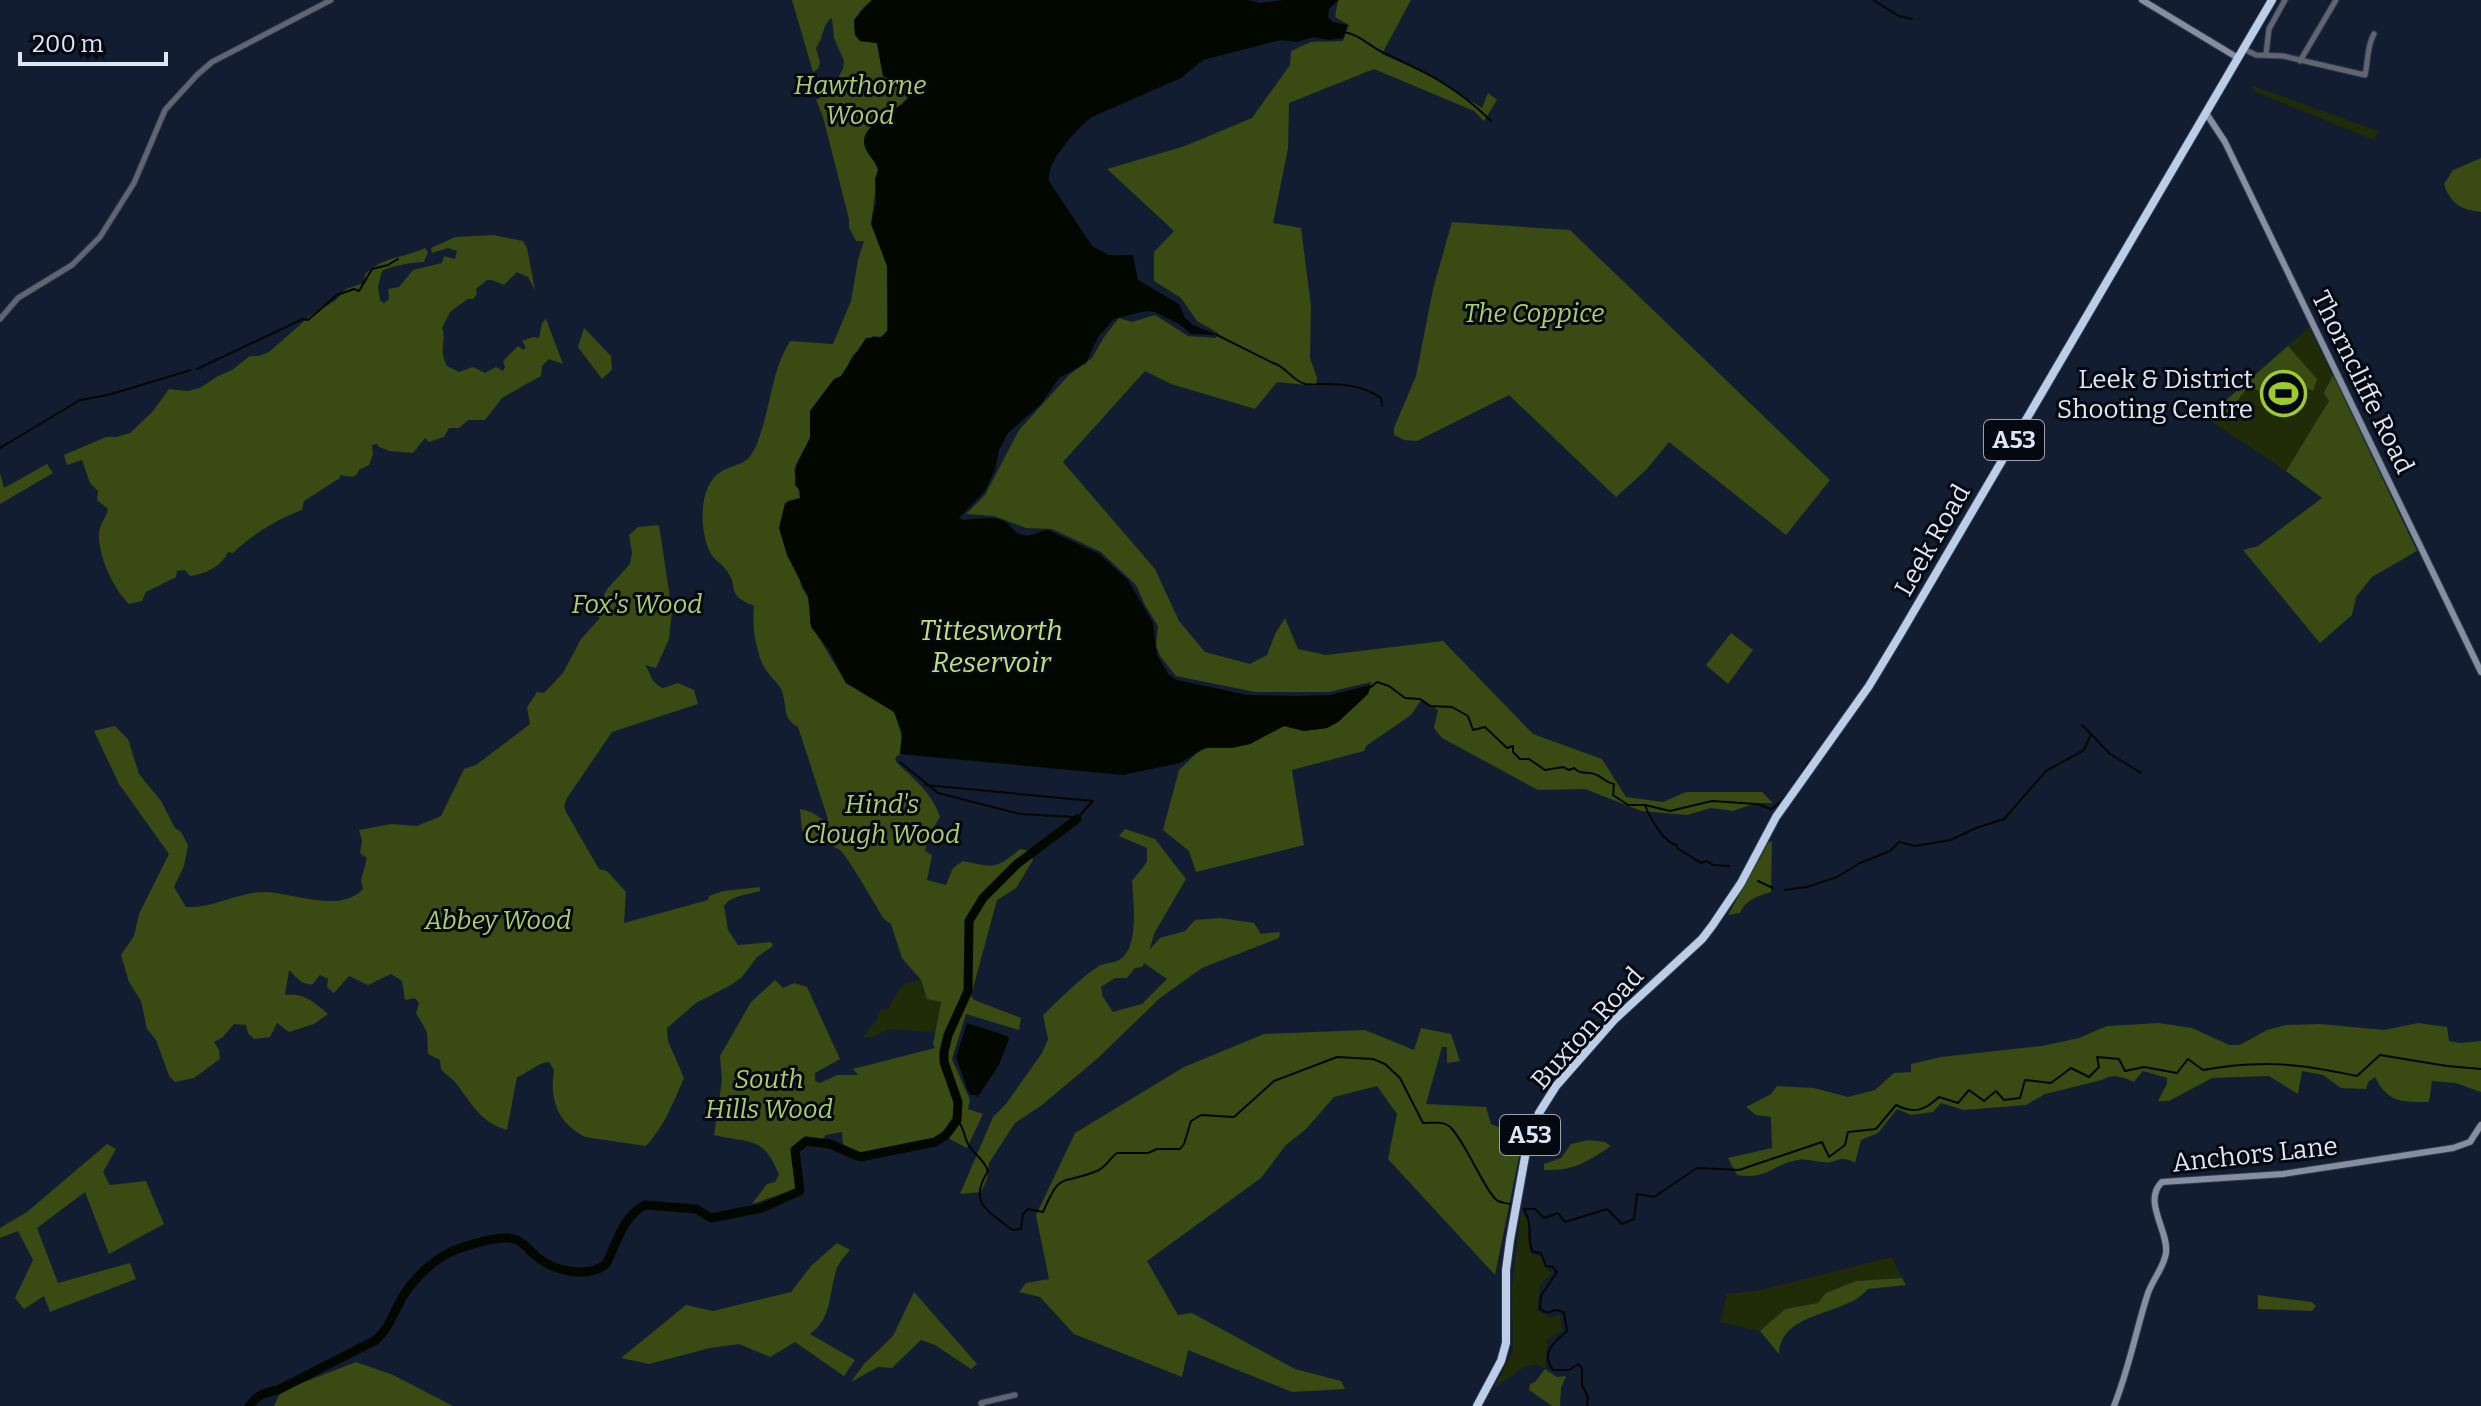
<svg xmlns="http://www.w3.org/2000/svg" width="2481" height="1406" font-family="Bitter,serif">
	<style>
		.green { fill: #202c07 }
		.forest { fill: #394a13; fill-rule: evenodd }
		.water { fill: #020800 }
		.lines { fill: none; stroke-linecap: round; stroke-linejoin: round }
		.stream { stroke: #020800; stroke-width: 2 }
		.river { stroke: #020800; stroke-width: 9 }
		.street-casing { stroke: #2e394c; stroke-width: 7 }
		.secondary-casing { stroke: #2e394c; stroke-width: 8 }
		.highway-casing { stroke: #2e394c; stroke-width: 10 }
		.street { stroke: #5f6671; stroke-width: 5 }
		.secondary { stroke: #858fa1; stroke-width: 6 }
		.highway { stroke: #bccde8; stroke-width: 8 }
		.labels { text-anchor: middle; stroke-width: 6; stroke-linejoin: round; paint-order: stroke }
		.shield { fill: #040810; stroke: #9ba3af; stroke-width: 2 }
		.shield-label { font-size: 24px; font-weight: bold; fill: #dce5f3 }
		.park-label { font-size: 26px; font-style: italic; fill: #acce6c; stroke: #040810 }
		.poi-label { font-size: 26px; fill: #dce5f3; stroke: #040810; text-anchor: end }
		.street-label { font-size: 26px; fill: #dce5f3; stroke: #040810 }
		.water-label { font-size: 28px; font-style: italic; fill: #bde07d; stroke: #040810 }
	</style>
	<rect width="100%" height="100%" fill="#121d31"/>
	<g class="green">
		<path d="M2253 86 2378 131 2374 140 2253 91Z"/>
		<path d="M2309 327 2338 387 2286 471 2206 418Z"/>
		<path d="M921 980 923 991 941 1001 935 1032 889 1029 871 1038 863 1037 878 1018 880 1011 889 1008C897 991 901 982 921 980Z"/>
		<path d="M1521 1212 1528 1223 1529 1252 1541 1257 1546 1269 1553 1273 1540 1285 1537 1310 1550 1317 1560 1315 1562 1331 1547 1340 1545 1369 1537 1364 1524 1367 1494 1388 1513 1351 1512 1286Z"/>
		<path d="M1892 1257 1902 1278 1856 1281 1818 1303 1785 1309 1760 1331 1720 1322 1727 1294 1761 1290Z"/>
	</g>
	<g class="forest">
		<path d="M792 0H872C858 11 847 24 860 41L877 43 883 76 905 87 910 95 900 106 872 126 866 149 874 159 878 170 871 224 876 232 887 266V333L881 337 873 336 853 355 842 376 831 384 810 411V438L794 470 800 498 787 501 801 586 810 601V623L846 683 894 711 902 737 900 754 895 758 897 763C914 779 932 793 940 817L929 835 925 851 932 855 927 880 946 885 953 868 963 861C995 868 996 869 1020 849L1029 851 1033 860 1016 888 997 900 971 996 974 1000 1021 1018 1019 1030 966 1014 952 1059 970 1100 968 1109 983 1114 967 1148 940 1134 932 1139 861 1153 843 1145 842 1132 826 1135 823 1139 806 1138 794 1150 797 1169H795L796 1189 752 1204 767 1184 775 1182 779 1175C763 1135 751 1144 714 1135L722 1080 720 1056 751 1002 775 980 783 988 794 983 807 987 840 1059 815 1073V1081L820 1083 837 1075H858L853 1069 935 1048 933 1044 941 1002 927 999 921 980 902 958 891 924 884 919C878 909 846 854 840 850 824 840 819 849 802 831L800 809 811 812 825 821 828 819 798 727C781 718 788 705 781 689 776 680 766 673 762 663 755 645 752 626 754 606 723 593 741 588 726 570 721 563 714 560 710 552 699 531 698 484 722 471 741 461 748 467 758 441 771 407 771 372 790 341L833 344 851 301 858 260 864 241H856L849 227V219L823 117 816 100 830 92 843 69 844 61 834 38 832 18C822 24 824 38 816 48L820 62 818 69 813 72Z"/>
		<path d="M1338 0H1411L1382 54 1431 76 1482 108 1488 93 1497 100 1484 121 1474 111 1374 69 1289 103 1288 148 1273 223 1301 228 1311 306 1310 358 1317 378 1316 386 1277 382 1255 409 1171 384 1145 371 1063 462 1155 569 1179 621 1205 652 1250 664 1267 655 1275 634 1285 618 1298 649 1326 655 1443 641 1533 734 1602 759 1626 797 1663 802 1686 792H1762L1773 803H1756L1733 811 1711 808 1687 815 1641 811 1585 789 1538 790 1442 738 1434 728 1438 710 1422 699 1411 715 1366 746 1364 751 1292 770 1304 845 1196 872 1189 851 1163 830 1179 770 1199 751 1210 747 1226 748 1250 744 1284 726 1304 731 1327 728 1338 722 1368 694 1371 682 1329 692H1255L1176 676 1160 656 1156 646 1158 626 1145 605 1136 585 1101 552 1052 529 1026 528 994 516 966 514 985 495 1019 430 1069 375 1092 358 1104 337 1119 318 1132 322 1155 315 1188 336 1216 338 1218 333 1197 321 1181 298 1154 281V252L1174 231 1107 169 1185 146 1252 118 1290 65 1291 51 1311 42 1343 41 1349 25 1335 17Z"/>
		<path d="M2481 158V212C2461 210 2450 203 2444 184L2453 170Z"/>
		<path d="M1452 222 1570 230 1830 480 1786 535 1669 442 1646 470 1616 497 1509 395 1417 441 1404 440 1394 435V428L1416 376 1433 289Z"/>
		<path d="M493 235 523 241 527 248 535 290 528 277 517 272 504 285 492 280H487L476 289 477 294 473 299H468L450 312 442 328C447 340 438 349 447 366L459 372 473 367 485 373 496 367 503 371 505 367 503 361 518 346 523 350 526 348 522 341 533 337 539 338 542 323 546 319 563 364 549 359 542 366 541 376 502 398 485 420H468L459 428H449L444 437 429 442 425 438 413 453 390 451 379 447 377 444 372 445 373 454 369 465 359 470 357 474 353 477 340 475V478L304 501 302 510C279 518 250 536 233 553L228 552C223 566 203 575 190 576L185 570 177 571 176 577 146 592 142 601 129 604C113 588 98 556 99 533 100 524 106 518 108 509L97 500 98 491 90 483 82 460 67 465 64 455 106 437H116L130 433 153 411 169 389 187 391 200 388 218 376 232 370 250 356H259L269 352 311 315 336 300 346 289 364 283 365 274C382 257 404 258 425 248L428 252 424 262C413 262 391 266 382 271L378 287 380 300 384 303 389 299 388 289 399 287 413 270 442 263 444 256 455 259 457 251 448 248 432 253 431 248 455 237Z"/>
		<path d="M584 328 611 356 612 370 602 379 578 347Z"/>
		<path d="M2288 346 2317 379 2313 391 2281 375 2265 395 2249 385 2225 418 2215 410Z"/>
		<path d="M2333 375 2417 551 2372 577 2356 597 2352 615 2320 643 2243 550 2258 546 2322 498 2286 471 2329 401 2324 393Z"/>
		<path d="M47 464 53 473 0 504V473L4 488Z"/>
		<path d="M659 525 672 611 669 639 656 668 645 665C652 675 650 682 663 688L678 683 694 690 698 704 612 732 567 798 564 806 566 812 599 869 607 871 626 892 624 923 708 900 709 896 723 891 760 887V891C747 895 732 895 724 906L728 930 738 945 771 942 773 946 757 957 742 977 731 985 696 1003 667 1028 668 1041 684 1078C674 1101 664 1127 646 1146L585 1137C558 1123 549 1100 554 1070L549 1062C536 1063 529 1073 517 1077L507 1130C479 1122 471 1102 455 1082 451 1077 445 1075 441 1069L440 1060 428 1054 427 1032 416 1013 419 1003 415 998 405 1000 402 981 391 974 368 985 349 976 334 993 327 987 328 979 320 975 313 984C301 986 296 976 289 970L285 995C303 992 314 1002 328 1014L314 1024 289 1032 277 1023 270 1037 254 1039 248 1033 246 1025 234 1024 223 1037 214 1042 219 1050 220 1059 194 1078 175 1082 169 1076 156 1040 147 1029 141 1001 129 982 121 955 134 936 139 914 169 854 119 784 94 731 115 726 128 739 139 774 161 801 175 828 181 832 188 845 184 866 174 887 186 907C214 909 239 891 267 892 297 894 341 913 363 889L361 880 367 858 360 853 362 841 359 830 391 824 417 826 441 816 464 769 476 765 530 724 527 707 537 692 544 693 563 673 581 639 600 618 594 612 608 588 630 564 632 553 629 535 638 527Z"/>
		<path d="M1731 633 1753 650 1728 684 1706 665Z"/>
		<path d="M1125 829 1155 839 1186 879 1155 932 1149 950 1160 938 1185 931 1195 920 1220 918 1254 923 1261 934 1280 932 1279 938 1202 968 1160 998 1098 1058 1042 1105 1015 1123 989 1163 987 1179 981 1192 960 1194 993 1117 1006 1104 1042 1053 1048 1039 1043 1015C1060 999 1077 981 1096 968 1104 962 1111 964 1119 960 1140 949 1133 900 1132 881L1147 862V848L1119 836ZM1144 963 1167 979 1142 1004 1113 1012 1103 997 1101 987 1115 978H1127L1135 968 1142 967Z"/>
		<path d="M1772 841 1771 892C1758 896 1745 900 1740 913L1728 915 1768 843Z"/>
		<path d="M2159 1023 2192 1028 2229 1045H2240L2267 1030 2286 1025 2320 1024 2384 1030 2418 1023 2447 1027 2449 1041 2460 1043 2481 1041V1092L2456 1083 2432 1081 2429 1102C2402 1102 2388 1103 2375 1077L2368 1082 2366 1089 2341 1088 2323 1075 2302 1071 2298 1094 2269 1076 2212 1078 2169 1101H2158L2167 1084V1078L2143 1071 2134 1082C2123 1077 2113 1073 2102 1080L2045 1094 2026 1105 1964 1110 1941 1103 1933 1112 1911 1115 1897 1109 1878 1133 1861 1140 1855 1163C1845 1157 1841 1159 1831 1162 1821 1164 1809 1158 1798 1160 1772 1164 1769 1180 1737 1175L1728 1158 1772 1148 1771 1117 1756 1115 1746 1107 1771 1094 1777 1086 1814 1088 1848 1097 1875 1090 1894 1073 1911 1072V1064L1941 1057 2042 1046 2079 1038 2107 1026Z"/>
		<path d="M1421 1028 1451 1034 1460 1061 1447 1063V1047H1442L1426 1104 1486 1107 1491 1124 1523 1137 1495 1275 1388 1159 1397 1114 1377 1086 1334 1097 1306 1129 1286 1145 1261 1178 1147 1261 1178 1315 1192 1313 1295 1369 1341 1381 1345 1389 1292 1392 1188 1350 1182 1377 1074 1334 1040 1297 1019 1292 1026 1283 1049 1279 1036 1215 1075 1133 1184 1067 1264 1034 1365 1030 1414 1050Z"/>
		<path d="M1588 1140 1605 1142 1611 1146C1587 1162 1574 1171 1544 1170V1164L1561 1158 1571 1144Z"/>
		<path d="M107 1144 116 1149 103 1172 110 1185 146 1181 164 1224 109 1254 85 1192 37 1228 58 1283 130 1263 136 1279 50 1312 44 1296 24 1309 15 1298 33 1260 18 1231 0 1238V1228L27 1212Z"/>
		<path d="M837 1243 850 1250C845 1256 838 1263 836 1271 829 1293 832 1319 810 1334L855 1360 844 1376 795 1342 770 1357 739 1344 710 1348 649 1364 621 1358 686 1305 713 1311 791 1292 811 1266Z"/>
		<path d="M1902 1278 1906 1285 1868 1289C1845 1317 1781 1310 1779 1354L1760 1331 1785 1309 1818 1303 1826 1293 1856 1281Z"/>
		<path d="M914 1292 977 1364 971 1369 935 1345 921 1340 892 1368 878 1367 851 1382 864 1364 893 1336Z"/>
		<path d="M2258 1295 2312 1302 2316 1306 2312 1311 2258 1309Z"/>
		<path d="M356 1362 393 1375 453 1406H274L281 1391Z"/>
		<path d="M1545 1369 1557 1377 1566 1376 1561 1388 1560 1406H1552L1529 1390 1530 1384 1535 1382Z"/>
	</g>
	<g class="water">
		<path d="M872 0H1248L1260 3 1283 0H1339L1329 9 1328 17 1333 22 1347 25 1343 38 1329 40 1314 37 1297 42 1281 40 1203 60 1181 78 1092 117C1077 128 1046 162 1049 181L1092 246 1109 255H1133L1138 280 1179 304 1185 318 1193 325 1217 335 1191 334 1179 324 1155 312 1146 311 1114 319 1098 337 1086 363 1059 378 1041 404 1008 433 999 450 995 470 985 491 959 518 963 520C975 519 990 516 1002 520 1011 524 1013 533 1023 535 1033 537 1039 531 1048 530L1099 554 1128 580 1153 623 1157 655 1169 675 1177 680 1247 695 1298 696 1330 695 1371 685 1368 694 1338 722 1327 728 1304 731 1284 726 1250 744 1232 748H1205L1180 763 1123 775 900 754 902 732 894 712 846 683 829 650 811 627 808 596 787 555 779 528 785 503 800 498V490L795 485 796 465 810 438V411L834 379 841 376 866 338 881 337 888 330 887 266 871 224 876 203 875 179 878 170C876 161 868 156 865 147 857 124 900 112 910 95L905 87 883 76 877 43 860 41 855 35 854 20Z"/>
		<path d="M967 1023 1007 1036 1009 1039 999 1065 977 1098V1095H971L968 1091 956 1057Z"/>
	</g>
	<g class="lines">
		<g class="stream">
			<path d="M1873 0 1899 16 1912 19"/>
			<path d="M1344 32C1360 35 1368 45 1382 52 1427 73 1456 86 1491 121"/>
			<path d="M1217 335 1273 363C1286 366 1291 380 1305 384 1311 385 1319 384 1325 384 1346 384 1363 386 1381 398L1382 406"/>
			<path d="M197 369 303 319 308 320 337 295 354 289 359 291 372 269 388 265 398 259"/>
			<path d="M0 448 80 400 108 395 191 370"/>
			<path d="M1371 687 1377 682 1389 686 1405 698 1420 699 1430 706 1452 707 1468 716 1473 730 1485 727 1507 748 1513 746V752L1520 759H1529L1545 770 1563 767 1569 770 1574 768C1582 776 1588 770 1597 775 1605 779 1606 783 1614 784L1613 795 1628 805H1645"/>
			<path d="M2092 735 2109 753 2141 773"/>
			<path d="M900 762 938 793 1020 814 1074 817"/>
			<path d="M925 785 1093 801"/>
			<path d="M1079 816 1092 802"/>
			<path d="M1729 866 1713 865 1707 861 1701 863 1677 848V845C1665 844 1649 817 1645 805L1670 811 1712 801 1757 804 1771 809C1789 798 1799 777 1810 760"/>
			<path d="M1758 881 1773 888"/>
			<path d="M1785 890 1807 887 1837 877 1860 863 1890 851 1899 842 1915 846 1951 840 1976 828 2004 819 2046 771 2084 750 2091 734 2082 725"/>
			<path d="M957 1120C965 1128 963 1135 968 1144 973 1154 984 1159 988 1171 968 1203 987 1210 1012 1230L1021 1229 1023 1214 1028 1209 1043 1212C1061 1170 1060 1186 1097 1171 1105 1168 1110 1158 1117 1153H1148L1157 1149H1180L1184 1144 1191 1121 1201 1115 1234 1117 1274 1081 1337 1057 1373 1059 1385 1064 1400 1078 1423 1123C1432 1123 1442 1121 1449 1126 1464 1138 1487 1196 1498 1201 1500 1202 1508 1204 1511 1204"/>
			<path d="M1524 1209H1535L1544 1218 1558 1213 1565 1222 1607 1209 1622 1224 1634 1219 1637 1194 1654 1197 1697 1168 1739 1170 1822 1142 1829 1157 1845 1145 1848 1132 1876 1129 1896 1105C1914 1114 1924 1111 1939 1097L1958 1103 1969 1090 1984 1101 1996 1091 2004 1100 2020 1098 2025 1080 2051 1083 2071 1068 2089 1077 2099 1067 2097 1057 2119 1059 2125 1071 2144 1067 2177 1073 2188 1059 2203 1070C2261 1059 2301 1064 2357 1076L2380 1055 2447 1066 2481 1069"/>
			<path d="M1524 1210C1535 1228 1525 1237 1533 1252L1541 1253 1546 1266 1553 1267 1557 1272 1541 1296 1540 1309C1549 1316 1550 1310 1558 1310L1564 1313 1567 1331C1554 1342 1540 1353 1553 1370H1569L1578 1364 1582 1368V1385L1588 1397 1587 1406"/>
		</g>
		<path class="river" d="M249 1406C258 1394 264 1393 278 1390L376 1340C389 1328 393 1314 402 1298 410 1284 426 1267 440 1258 454 1248 502 1233 517 1240 525 1244 530 1251 536 1256 553 1271 587 1279 606 1264 617 1243 622 1217 645 1205L696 1209 711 1218 762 1208 800 1191 795 1150 806 1141 830 1144 860 1157 935 1142 946 1135 957 1120 958 1102 944 1062V1052L948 1035 968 991 969 921 983 898 1017 864 1077 819"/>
		<defs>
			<g id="street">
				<path d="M2244 49 2256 55 2283 56 2365 75C2368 62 2367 45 2374 34"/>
				<path d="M2266 54 2269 29 2285 0"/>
				<path d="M2300 61 2336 0"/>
				<path d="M0 319 18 298 72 265 100 237 134 183 165 110 197 75 212 62 331 0"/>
				<path d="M982 1406 981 1403 1015 1395"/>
			</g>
			<g id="secondary">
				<path d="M2142 0 2238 58"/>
				<path d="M2206 113 2225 142 2481 672"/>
				<path d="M2114 1406C2129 1369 2136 1330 2148 1293 2153 1279 2164 1267 2166 1253 2169 1231 2142 1201 2162 1182L2283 1174 2453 1148 2470 1142 2481 1125"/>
			</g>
			<path id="highway" d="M1477 1406 1501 1361 1506 1343V1270L1510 1240 1527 1146 1539 1113 1556 1086 1614 1020 1702 939 1712 926 1741 883 1776 817 1869 686 1901 633 2272 0"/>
		</defs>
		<use href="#street" class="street-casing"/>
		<use href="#secondary" class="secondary-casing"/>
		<use href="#highway" class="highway-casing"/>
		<use href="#street" class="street"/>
		<use href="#secondary" class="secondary"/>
		<use href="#highway" class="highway"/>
	</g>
	<defs>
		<symbol id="stadium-ring" viewBox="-11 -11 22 22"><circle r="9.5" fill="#040810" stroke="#9eca2f" stroke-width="1.5"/><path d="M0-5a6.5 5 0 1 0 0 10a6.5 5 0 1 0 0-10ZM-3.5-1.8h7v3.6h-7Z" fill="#9eca2f"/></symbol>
	</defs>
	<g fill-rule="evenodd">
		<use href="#stadium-ring" x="2258" y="368" width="51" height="51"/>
	</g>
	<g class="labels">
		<g class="shield">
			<rect x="1984" y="420" width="60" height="40" rx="6"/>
			<rect x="1500" y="1115" width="60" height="40" rx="6"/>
		</g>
		<g class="shield-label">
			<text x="2014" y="448">A53</text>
			<text x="1530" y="1143">A53</text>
		</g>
		<g class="park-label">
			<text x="860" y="94">Hawthorne<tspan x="860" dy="30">Wood</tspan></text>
			<text x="1534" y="322">The Coppice</text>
			<text x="637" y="613">Fox's Wood</text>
			<text x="882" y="813">Hind's<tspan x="882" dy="30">Clough Wood</tspan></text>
			<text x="498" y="929">Abbey Wood</text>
			<text x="769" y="1088">South<tspan x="769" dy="30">Hills Wood</tspan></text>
		</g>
		<g class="poi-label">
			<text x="2253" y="388">Leek &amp; District<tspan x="2253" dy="30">Shooting Centre</tspan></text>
		</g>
		<g class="street-label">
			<text transform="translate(2363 382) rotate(64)" y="9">Thorncliffe Road</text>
			<text transform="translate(1932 540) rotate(-60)" y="9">Leek Road</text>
			<text transform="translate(1587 1028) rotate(-48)" y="9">Buxton Road</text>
			<text transform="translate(2255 1154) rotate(-6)" y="9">Anchors Lane</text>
		</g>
		<g class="water-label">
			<text x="991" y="640">Tittesworth<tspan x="991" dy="32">Reservoir</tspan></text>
		</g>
	</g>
	<path d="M20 52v12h146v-12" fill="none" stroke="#dce5f3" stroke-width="4"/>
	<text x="32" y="52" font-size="24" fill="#dce5f3" stroke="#040810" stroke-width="6" paint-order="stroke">200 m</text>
</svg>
